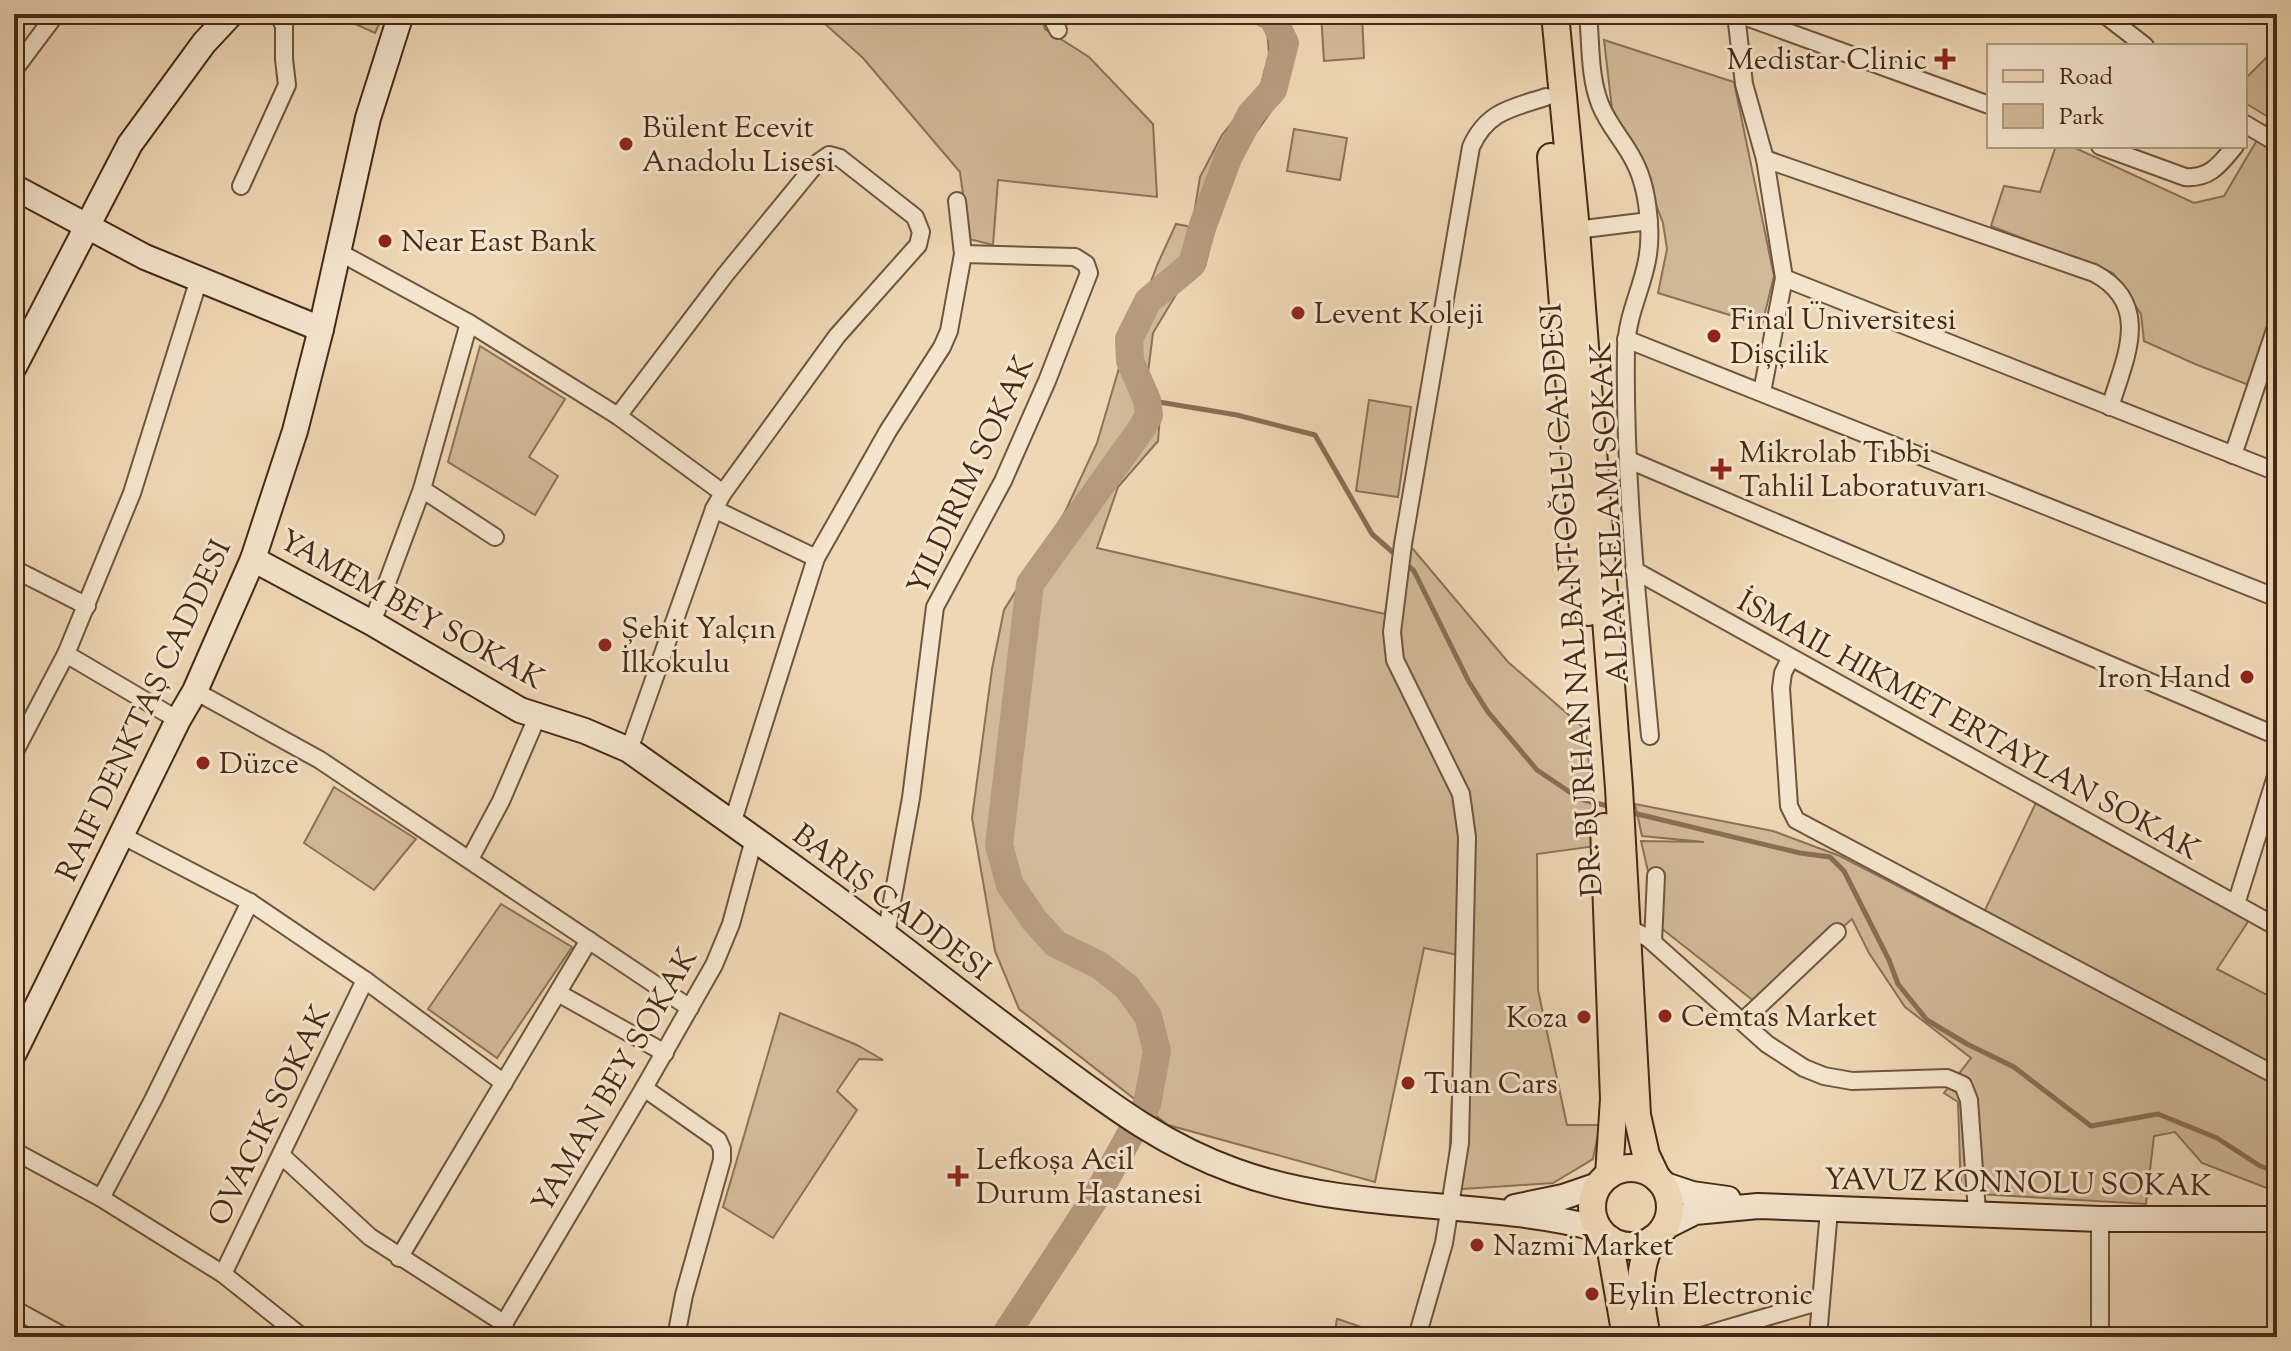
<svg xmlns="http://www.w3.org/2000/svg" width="2291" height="1351" font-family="'Sorts Mill Goudy',serif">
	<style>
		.green { fill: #d1ba99; stroke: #8c7258; stroke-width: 2 }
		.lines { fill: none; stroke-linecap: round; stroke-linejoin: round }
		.stream { stroke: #896e54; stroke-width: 5 }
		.river { stroke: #b59c7e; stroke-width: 28 }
		.street-casing { stroke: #70553e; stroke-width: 20 }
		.secondary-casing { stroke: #462a16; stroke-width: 28 }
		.primary-casing { stroke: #462a16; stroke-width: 30 }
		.street { stroke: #f4e5ce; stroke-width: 16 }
		.secondary { stroke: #f4e5ce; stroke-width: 24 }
		.primary { stroke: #eed7b4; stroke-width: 26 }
		.poi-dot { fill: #8f2418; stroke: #f4e5ce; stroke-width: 3 }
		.labels { text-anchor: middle; stroke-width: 6; stroke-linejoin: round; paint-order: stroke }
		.poi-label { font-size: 30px; fill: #462a16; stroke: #f4e5ce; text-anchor: start }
		.street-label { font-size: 30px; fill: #462a16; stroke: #f4e5ce }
	</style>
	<rect width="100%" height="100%" fill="#eed7b4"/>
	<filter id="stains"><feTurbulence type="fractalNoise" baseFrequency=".0025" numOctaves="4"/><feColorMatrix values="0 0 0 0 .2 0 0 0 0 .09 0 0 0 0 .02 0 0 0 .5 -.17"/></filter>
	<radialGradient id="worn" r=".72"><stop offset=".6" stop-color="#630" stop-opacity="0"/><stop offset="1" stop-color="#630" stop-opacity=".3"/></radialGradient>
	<g class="green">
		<path d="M333 14H384L375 33Z"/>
		<path d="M814 14H1040L1045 29 1089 57 1153 124 1157 197 998 180 993 245 969 239 960 172 863 58Z"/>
		<path d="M1206 14H1287L1292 32 1284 93 1238 158 1229 186 1221 198 1205 267 1177 293 1153 333 1147 380 1160 415 1158 441 1118 487 1097 548 1385 614 1397 539 1413 549 1508 662 1586 730 1596 846 1537 854 1538 990 1567 1125H1600L1593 1159 1553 1183 1448 1190 1458 955 1424 948 1375 1182 1168 1125 1019 1009 995 951 972 818 992 669 1004 610 1065 512 1097 443 1122 358 1158 263 1176 224 1192 227 1200 177 1222 135 1260 88 1269 54 1267 28 1254 16Z"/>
		<path d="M1321 14H1362L1364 58 1324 61Z"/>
		<path d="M1604 40 1734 82 1774 276 1762 325 1658 293 1667 249 1663 223 1633 145 1612 109Z"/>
		<path d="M2277 47V354L2264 391 2195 364 2144 341 2141 314 2113 273 1991 226 2004 186 2040 192 2056 146H2071L2194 203 2224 196 2270 118 2245 103V79Z"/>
		<path d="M1294 129 1347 138 1340 180 1287 171Z"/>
		<path d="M480 346 565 399 529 457 558 476 535 515 448 462Z"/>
		<path d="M1369 400 1411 407 1398 497 1356 491Z"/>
		<path d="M334 787 416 839 374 890 304 843Z"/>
		<path d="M2042 790 2257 908 2217 969 2277 1000V1192L2202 1163 2175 1132 2154 1136 2146 1204 1961 1193 1958 1102 1944 1093 1971 1058 1905 1007 1869 953 1852 919 1755 1002 1661 928 1641 841 1704 842 1642 836 1635 804 1773 831 1840 856 1977 927Z"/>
		<path d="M501 904 572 947 497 1058 428 1009Z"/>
		<path d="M780 1013 857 1045 883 1060 859 1059 837 1091 857 1110 773 1238 723 1207Z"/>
		<path d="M1337 1319H1338L1390 1337H1334Z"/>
	</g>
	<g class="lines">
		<g class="stream">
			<path d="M1147 400 1237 415 1315 435 1372 534 1414 571 1469 682 1488 712 1537 770 1580 799 1612 807"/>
			<path d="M1629 812 1800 853 1830 857 1844 871 1889 960 1898 984 1927 1020 1967 1044 2014 1067 2091 1126 2158 1114 2217 1138 2260 1166 2277 1172"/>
		</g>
		<path class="river" d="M1004 1337 1097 1195 1147 1104 1157 1051 1148 1016 1127 987 1099 965 1056 944 1035 921 1010 885 999 845 1030 584 1142 428 1149 415 1147 400 1130 361 1129 339 1148 301 1192 264 1203 225 1228 158 1251 114 1273 90 1285 43 1272 16 1265 14"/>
		<defs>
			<g id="street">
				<path d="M1050 14 1058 30"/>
				<path d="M1588 14C1591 43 1589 76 1600 104 1608 125 1624 141 1634 161 1644 180 1648 204 1649 225 1653 275 1627 304 1626 349 1624 479 1638 608 1650 736"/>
				<path d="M1736 14 1744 84 1765 159 1784 278 1762 392"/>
				<path d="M1738 14 1989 105"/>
				<path d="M2104 14 2145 46"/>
				<path d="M14 70 56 14"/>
				<path d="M2245 124 2277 143"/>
				<path d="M2100 146 2185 177C2210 179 2220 164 2235 146"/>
				<path d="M1765 159 2094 273C2153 304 2125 358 2110 407"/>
				<path d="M241 186 287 85 284 59V25L277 14"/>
				<path d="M1576 230 1649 221"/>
				<path d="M337 251 469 323 618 416 723 493"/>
				<path d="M1784 278 2277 472"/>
				<path d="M1626 339 2277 598"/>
				<path d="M618 416 725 275 816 164 829 155 840 158 915 217 921 232 918 245 837 336 723 493 714 509 629 750"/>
				<path d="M2233 455 2277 324"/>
				<path d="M1629 460 2277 736"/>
				<path d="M422 489 495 537"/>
				<path d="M714 509 816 558"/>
				<path d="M14 569 87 606"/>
				<path d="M1634 570 2277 927"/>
				<path d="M372 623 422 489 469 323"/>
				<path d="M66 654 178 720"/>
				<path d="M1790 659 1783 673 1781 688 1789 806 1796 820 2277 1076"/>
				<path d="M195 691 320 760 690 1008"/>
				<path d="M14 753 66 654 132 493 199 279"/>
				<path d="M732 824 816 558 888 431 942 347 949 331 963 254 957 201"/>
				<path d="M121 835 250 902 365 980 504 1083"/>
				<path d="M470 859 501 801 538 715"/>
				<path d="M2236 904 2277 773"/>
				<path d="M1628 928 1648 938 1767 1044 1804 1068 1824 1076 1852 1081 1947 1078 1963 1085 1969 1100 1977 1212"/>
				<path d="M886 935 911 798 935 607 1003 481 1047 381 1089 273 1086 264 1075 257 963 254"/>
				<path d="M1653 942 1656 876"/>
				<path d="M558 993 665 1053"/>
				<path d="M1743 1021 1837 932"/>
				<path d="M644 1088 718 1140 722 1149V1160L684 1295 676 1337"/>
				<path d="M14 1151 101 1198 223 1274 302 1337"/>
				<path d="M281 1155 370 1237 505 1324"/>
				<path d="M101 1198 153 1100 250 902"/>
				<path d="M2100 1219V1337"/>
				<path d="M399 1258 589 940"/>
				<path d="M223 1274 365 980"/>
				<path d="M14 1309 65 1337"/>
				<path d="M496 1337 644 1088 714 965 731 924 754 839"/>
				<path d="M1417 1337 1444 1243 1460 1143 1467 837 1461 794 1395 660 1392 632 1403 544 1471 147C1487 111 1512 108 1546 97"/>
				<path d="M1698 1337 1821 1301"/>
				<path d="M1818 1337 1829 1210"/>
			</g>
			<g id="secondary">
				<path d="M14 187 145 257 321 329"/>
				<path d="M14 367 130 144 204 43 231 14"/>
				<path d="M253 559 372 623 520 710 585 731 629 750C726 819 824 887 918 960 963 995 1008 1029 1054 1063 1112 1106 1165 1146 1235 1171 1353 1214 1479 1198 1599 1229"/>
				<path d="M14 1053 178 720 195 691 253 559 295 431 321 329 368 118 401 14"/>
				<path d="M1662 1184 1692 1194 1728 1199"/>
				<path d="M1515 1207 1563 1197 1598 1185"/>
				<path d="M1663 1228 1695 1212 1758 1206 2100 1219H2277"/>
			</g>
			<g id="primary">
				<path d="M1555 14 1576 230 1619 788 1637 1115 1646 1155 1657 1178"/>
				<path d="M1551 157 1588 612"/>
				<path d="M1604 827 1614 1099 1609 1175"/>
				<circle cx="1631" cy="1207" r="39"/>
				<path d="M1609 1239 1626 1337"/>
				<path d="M1647 1337C1640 1303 1635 1271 1653 1239"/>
			</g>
		</defs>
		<use href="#street" class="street-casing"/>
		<use href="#secondary" class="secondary-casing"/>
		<use href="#primary" class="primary-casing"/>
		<use href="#street" class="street"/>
		<use href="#secondary" class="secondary"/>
		<use href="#primary" class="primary"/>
	</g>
	<g class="poi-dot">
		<path d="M1941 47h8v8h8v8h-8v8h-8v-8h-8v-8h8z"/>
		<circle cx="626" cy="144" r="8"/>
		<circle cx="385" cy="241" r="8"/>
		<circle cx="1298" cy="313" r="8"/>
		<circle cx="1714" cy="336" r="8"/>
		<path d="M1717 457h8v8h8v8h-8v8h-8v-8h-8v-8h8z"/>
		<circle cx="605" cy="645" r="8"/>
		<circle cx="2247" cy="677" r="8"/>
		<circle cx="203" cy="763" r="8"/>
		<circle cx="1665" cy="1016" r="8"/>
		<circle cx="1584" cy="1017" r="8"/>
		<circle cx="1408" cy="1083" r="8"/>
		<path d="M954 1164h8v8h8v8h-8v8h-8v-8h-8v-8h8z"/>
		<circle cx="1477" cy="1245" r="8"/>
		<circle cx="1592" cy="1294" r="8"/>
	</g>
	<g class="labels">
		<g class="poi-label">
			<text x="1927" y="69" text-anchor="end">Medistar Clinic</text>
			<text x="642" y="137">Bülent Ecevit<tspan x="642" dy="34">Anadolu Lisesi</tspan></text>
			<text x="401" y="251">Near East Bank</text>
			<text x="1314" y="323">Levent Koleji</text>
			<text x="1730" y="329">Final Üniversitesi<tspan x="1730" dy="34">Dişçilik</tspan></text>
			<text x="1739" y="462">Mikrolab Tıbbi<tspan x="1739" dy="34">Tahlil Laboratuvarı</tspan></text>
			<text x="621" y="638">Şehit Yalçın<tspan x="621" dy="34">İlkokulu</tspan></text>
			<text x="2231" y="687" text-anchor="end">Iron Hand</text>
			<text x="219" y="773">Düzce</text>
			<text x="1681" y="1026">Cemtas Market</text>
			<text x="1568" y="1027" text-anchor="end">Koza</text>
			<text x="1424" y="1093">Tuan Cars</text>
			<text x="976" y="1169">Lefkoşa Acil<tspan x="976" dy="34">Durum Hastanesi</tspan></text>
			<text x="1493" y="1255">Nazmi Market</text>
			<text x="1608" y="1304">Eylin Electronic</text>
		</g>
		<g class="street-label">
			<text transform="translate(970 475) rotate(-65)" y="10">YILDIRIM SOKAK</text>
			<text transform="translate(1609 513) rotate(-93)" y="10">ALPAY KELAMI SOKAK</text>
			<text transform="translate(1571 600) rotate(-94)" y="10">DR. BURHAN NALBANTOĞLU CADDESI</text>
			<text transform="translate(412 609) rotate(29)" y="10">YAMEM BEY SOKAK</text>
			<text transform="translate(143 710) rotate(-65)" y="10">RAIF DENKTAŞ CADDESI</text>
			<text transform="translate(1969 725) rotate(29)" y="10">İSMAIL HIKMET ERTAYLAN SOKAK</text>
			<text transform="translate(892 902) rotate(37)" y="10">BARIŞ CADDESI</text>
			<text transform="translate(614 1080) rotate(-60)" y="10">YAMAN BEY SOKAK</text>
			<text transform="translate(269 1115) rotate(-64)" y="10">OVACIK SOKAK</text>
			<text transform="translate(2018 1182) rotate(1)" y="10">YAVUZ KONNOLU SOKAK</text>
		</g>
	</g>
	<rect width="2291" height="1351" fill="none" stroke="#eed7b4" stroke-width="48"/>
	<rect x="16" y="16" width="2259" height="1319" fill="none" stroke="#462a16" stroke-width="4"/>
	<rect x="24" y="24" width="2243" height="1303" fill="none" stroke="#462a16" stroke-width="2"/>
	<rect x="1987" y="44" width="260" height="104" fill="#f4e5ce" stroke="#ae9a84" stroke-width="2"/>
	<rect x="2003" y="70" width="40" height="12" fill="#eed7b4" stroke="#ae9a84" stroke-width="2"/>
	<text x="2059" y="84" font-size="24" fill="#462a16">Road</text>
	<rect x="2003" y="104" width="40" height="24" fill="#d1ba99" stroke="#ae9a84" stroke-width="2"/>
	<text x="2059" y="124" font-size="24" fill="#462a16">Park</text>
	<rect width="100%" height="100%" filter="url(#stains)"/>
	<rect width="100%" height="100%" fill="url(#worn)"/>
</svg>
